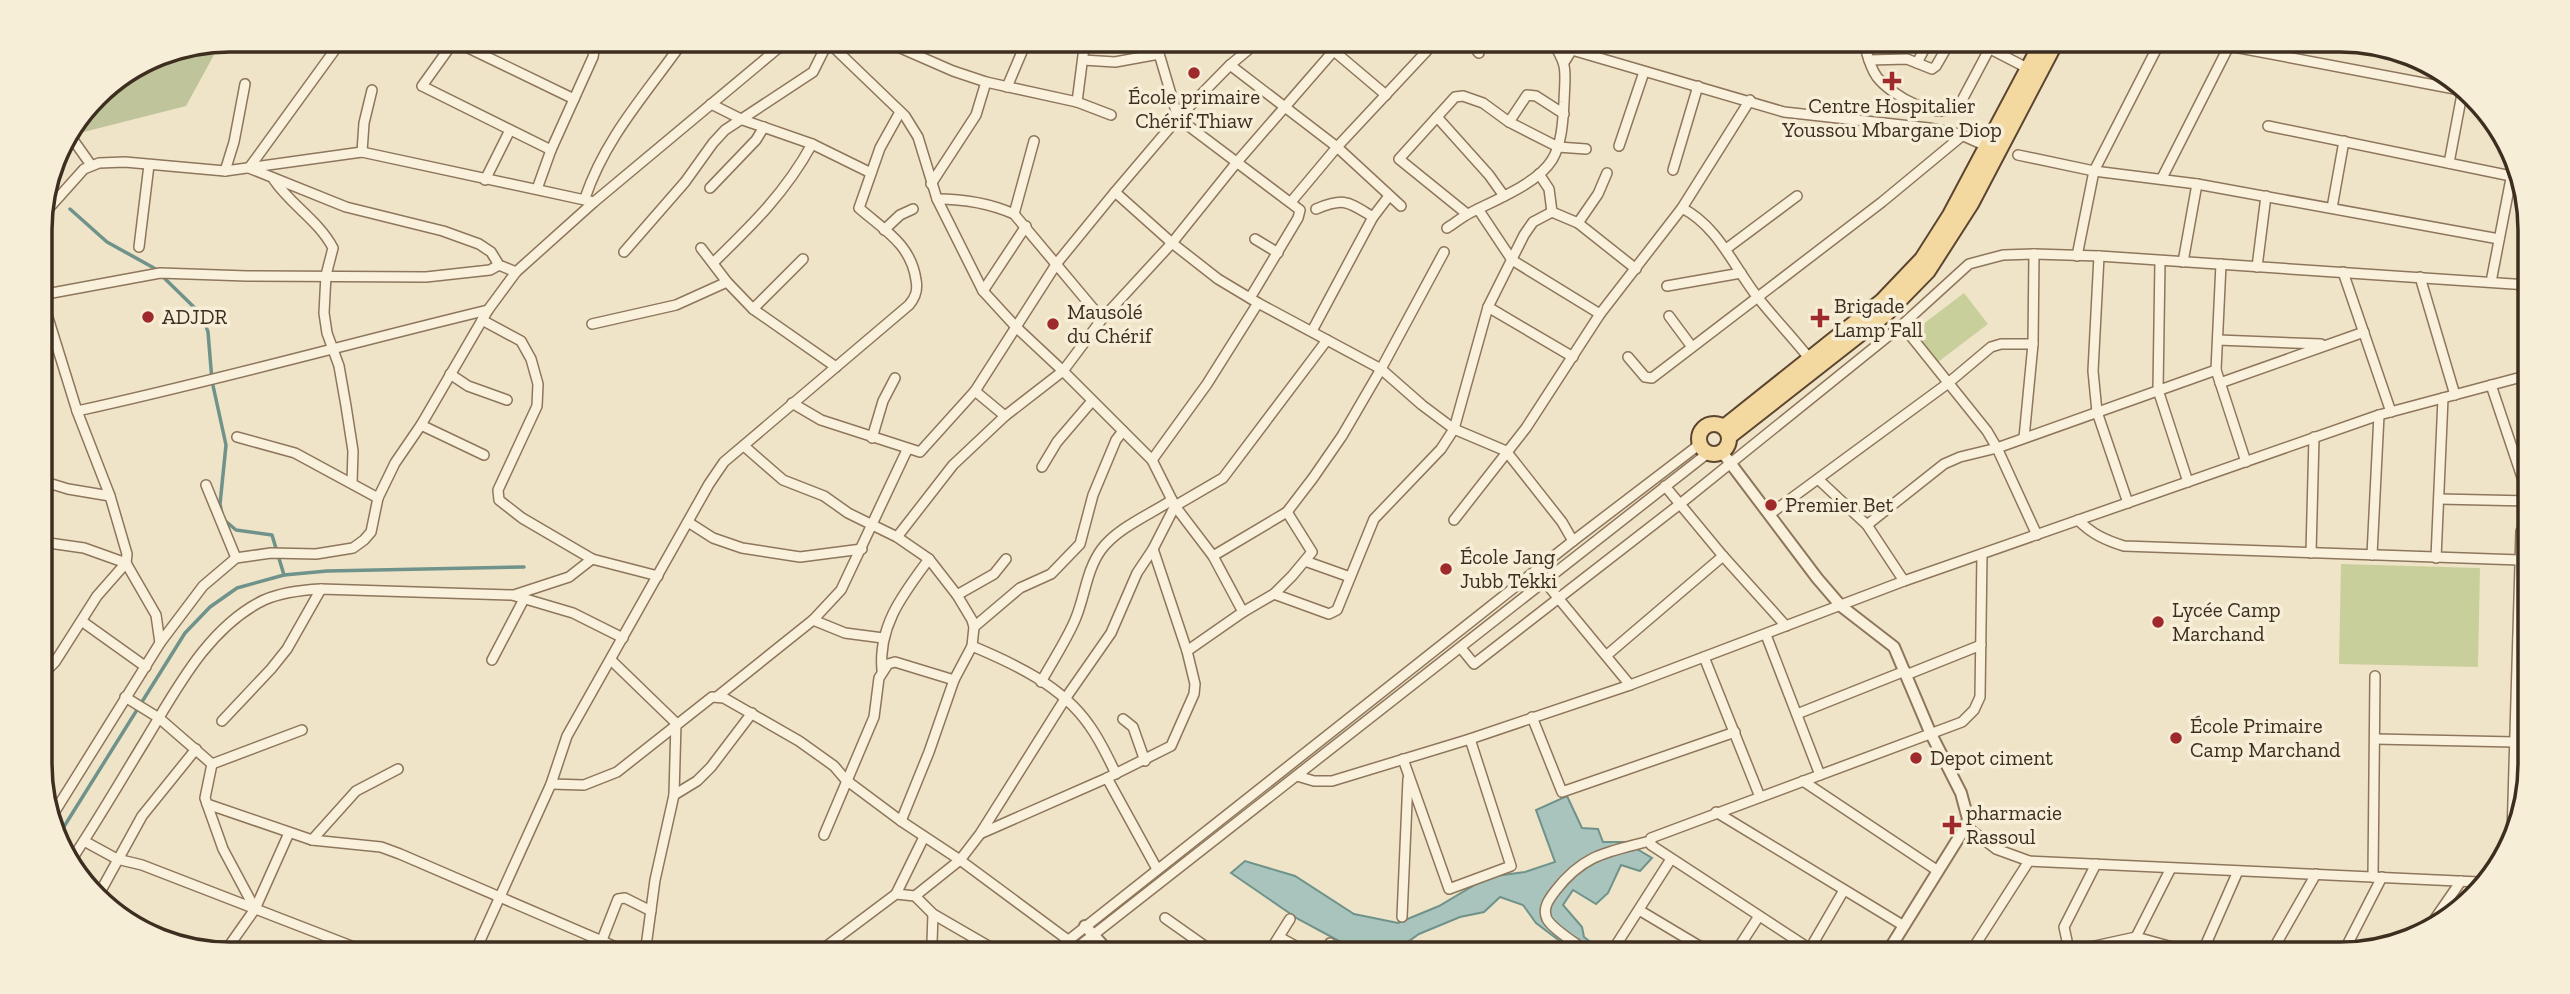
<svg xmlns="http://www.w3.org/2000/svg" width="2570" height="994" font-family="'Zilla Slab',serif">
	<style>
		.green { fill: #c9cf9b }
		.cemetery { fill: #bfc49a }
		.water { fill: #a9c4bc; stroke: #6f938a; stroke-width: 2 }
		.lines { fill: none; stroke-linecap: round; stroke-linejoin: round }
		.stream { stroke: #6f938a; stroke-width: 3.5 }
		.minor-casing { stroke: #8d765c; stroke-width: 12 }
		.tertiary-casing { stroke: #8d765c; stroke-width: 14 }
		.primary-casing { stroke: #5b4430; stroke-width: 18 }
		.minor { stroke: #faf1dc; stroke-width: 9 }
		.tertiary { stroke: #faf1dc; stroke-width: 10 }
		.primary { stroke: #f3d9a0; stroke-width: 14 }
		.poi-dot { fill: #9e2a2b; stroke: #f7eed8; stroke-width: 2.5 }
		.labels { text-anchor: middle; stroke-width: 7; stroke-linejoin: round; paint-order: stroke }
		.poi-label { font-size: 21px; fill: #3d2e20; stroke: #f7eed8; text-anchor: start }
		.rim { fill: none; stroke: #3d2e20; stroke-width: 3.5 }
	</style>
	<rect width="100%" height="100%" fill="#f0e4c8"/>
	<g class="green">
		<path d="M1964 293 1988 324 1938 362 1914 331Z"/>
		<path d="M2341 564 2480 568 2478 667 2339 664Z"/>
	</g>
	<path class="cemetery" d="M221 42 186 106 68 136 105 88 158 55Z"/>
	<path class="water" d="M1567 796 1582 828 1598 829 1603 842H1625L1652 858 1640 871 1621 865 1608 893 1596 904 1573 890 1563 905 1582 927 1584 937 1605 953 1577 954 1536 923 1523 905 1500 897 1484 912 1460 917 1419 934 1391 954H1379L1339 941 1298 919 1231 873 1245 861 1295 876 1354 914 1398 923 1439 906 1488 877 1525 872 1555 862 1536 810Z"/>
	<g class="lines">
		<g class="stream">
			<path d="M70 209 107 242 154 268 202 315 208 332 212 381 226 445 220 504 223 519 236 530 272 535 284 575"/>
			<path d="M60 833 185 633 210 607 237 588 284 575 327 571 524 567"/>
		</g>
		<defs>
			<g id="minor">
				<path d="M342 40 249 168 346 207 443 231 479 244 491 252 499 265 516 272"/>
				<path d="M455 40 422 86 551 150"/>
				<path d="M769 40 780 48"/>
				<path d="M826 40 905 116 918 137 937 199 983 291 1016 327 1063 371 1152 460 1175 506 1213 556 1243 612"/>
				<path d="M882 40 953 71 986 82 1077 102 1111 115"/>
				<path d="M1155 40 1178 118 1300 210 1298 218 1250 298"/>
				<path d="M1468 40 1479 53"/>
				<path d="M1863 40C1867 53 1869 66 1877 77 1891 95 1939 124 1960 104L1994 40"/>
				<path d="M1973 40 2031 70"/>
				<path d="M454 41 574 99"/>
				<path d="M2229 46 2455 89"/>
				<path d="M1572 50 1784 112 1929 128 1959 134 1986 146"/>
				<path d="M1334 51 1386 95"/>
				<path d="M1083 60 1115 62 1159 54"/>
				<path d="M1869 60 1907 59 1932 69 1936 66 1951 40"/>
				<path d="M1565 61 1578 40"/>
				<path d="M1917 63 1929 40"/>
				<path d="M1230 65 1337 147 1401 206"/>
				<path d="M1007 87 1027 40"/>
				<path d="M1077 102 1085 40"/>
				<path d="M711 104 743 120 812 144 871 173"/>
				<path d="M1437 117 1489 175 1504 196"/>
				<path d="M1509 122 1527 95 1536 96 1564 114"/>
				<path d="M2268 126 2511 176"/>
				<path d="M69 134 91 165"/>
				<path d="M1619 146 1644 72"/>
				<path d="M362 152 364 123 372 90"/>
				<path d="M2018 155 2094 171 2197 184 2499 239"/>
				<path d="M2449 163 2462 94"/>
				<path d="M1673 170 1698 86"/>
				<path d="M225 171 234 142 245 84"/>
				<path d="M1539 174 1549 189 1552 212 1578 223 1636 269"/>
				<path d="M2162 178 2232 40"/>
				<path d="M274 180C291 205 319 221 333 248L326 275 324 313 327 333 339 366 346 406 353 451 352 483"/>
				<path d="M485 180 510 130"/>
				<path d="M931 184 976 115 986 82"/>
				<path d="M710 188 756 140 764 127"/>
				<path d="M537 189 551 150 593 57 596 40"/>
				<path d="M1115 192 1172 243 1218 279 1258 303 1381 369 1422 405 1454 429 1506 451 1562 522 1573 541"/>
				<path d="M585 198C606 136 647 93 684 40"/>
				<path d="M937 199C965 199 989 203 1014 214L1102 319"/>
				<path d="M1291 202 1337 147 1437 40"/>
				<path d="M1682 208 1750 100"/>
				<path d="M2332 208 2344 141"/>
				<path d="M1316 209C1345 197 1348 202 1373 217"/>
				<path d="M1478 209 1512 260 1600 314"/>
				<path d="M1014 214 1034 141"/>
				<path d="M1467 214 1399 159 1455 97 1463 96 1483 103 1509 122 1558 147 1586 149"/>
				<path d="M41 217 84 169 99 163 125 162 225 171 362 152 594 202"/>
				<path d="M1578 223 1598 194 1607 173"/>
				<path d="M1447 228C1455 223 1462 217 1470 213 1495 200 1537 184 1552 160 1562 144 1563 120 1564 102 1565 70 1569 67 1551 40"/>
				<path d="M884 230 900 215 913 209"/>
				<path d="M1255 239 1278 253"/>
				<path d="M139 247 149 165"/>
				<path d="M701 248 727 282 753 309 836 367"/>
				<path d="M1726 249 1797 196"/>
				<path d="M624 252 685 182 713 143 725 130 813 72 828 42"/>
				<path d="M2077 256 2094 171 2161 40"/>
				<path d="M2099 256 2093 371 2097 412 2128 503"/>
				<path d="M2160 261 2158 390 2188 482"/>
				<path d="M2183 262 2197 184"/>
				<path d="M713 263C752 225 786 192 812 144"/>
				<path d="M2221 264 2216 370 2246 462"/>
				<path d="M2257 267 2266 196"/>
				<path d="M2343 272 2391 412"/>
				<path d="M2420 277 2455 395"/>
				<path d="M2491 282 2513 168"/>
				<path d="M1667 286 1741 273"/>
				<path d="M983 291 1026 226"/>
				<path d="M1488 307 1573 357"/>
				<path d="M753 309 803 259"/>
				<path d="M1669 316 1692 347"/>
				<path d="M482 320 521 341 531 359 538 384 537 406 498 490 499 500 522 518 592 559"/>
				<path d="M592 324 676 305 727 282"/>
				<path d="M1902 325 1987 431 1997 448 2037 535"/>
				<path d="M1312 331 1373 217 1389 196"/>
				<path d="M2218 340 2321 344"/>
				<path d="M1628 357 1645 377 1652 378 1882 202 1963 135"/>
				<path d="M450 374 468 386 507 400"/>
				<path d="M2220 383 2364 332"/>
				<path d="M2491 385 2529 498"/>
				<path d="M975 391 1005 416"/>
				<path d="M792 403 821 420 920 452 975 391 1057 263 1115 192 1178 118 1230 65 1260 40"/>
				<path d="M77 411C215 381 351 343 488 310"/>
				<path d="M421 425 484 455"/>
				<path d="M237 437 295 453 378 498"/>
				<path d="M872 438 883 401 895 378"/>
				<path d="M2024 438 2033 344 2034 254"/>
				<path d="M744 446 783 480 824 496 848 513 897 537 929 559 957 595 972 620 974 627 972 646 954 680 929 752 901 821"/>
				<path d="M1152 460 1207 384 1258 303"/>
				<path d="M1042 467 1057 442 1092 401"/>
				<path d="M1818 479 1867 525 1904 581"/>
				<path d="M42 481 68 489 110 496"/>
				<path d="M206 485 236 558"/>
				<path d="M1665 486 1723 556 1786 626"/>
				<path d="M2439 499 2529 501"/>
				<path d="M1770 514 1947 384 1991 347 2001 344H2033"/>
				<path d="M1454 520 1526 428 1600 314 1682 208C1719 227 1734 268 1759 299 1775 319 1793 338 1809 358"/>
				<path d="M2078 520C2092 534 2105 540 2124 546L2520 560"/>
				<path d="M688 522 713 538 742 548 800 557 862 549"/>
				<path d="M1867 525 1944 464 1960 457 1997 448 2216 370"/>
				<path d="M897 537 953 465 1005 416 1063 371 1102 319 1172 243 1237 162 1343 40"/>
				<path d="M42 542 84 548 126 563 156 615 160 643"/>
				<path d="M2311 553 2314 437"/>
				<path d="M2372 555 2379 415"/>
				<path d="M1213 556 1287 512 1313 478 1342 436 1381 369 1444 252"/>
				<path d="M2436 558 2443 398"/>
				<path d="M1305 561 1350 577"/>
				<path d="M1545 582 1630 685"/>
				<path d="M1274 594 1329 614 1337 610 1374 519 1441 449 1454 429 1488 307 1524 235 1533 222 1552 212"/>
				<path d="M514 595 569 577 592 559 658 576"/>
				<path d="M957 595 994 574 1006 559"/>
				<path d="M813 620 845 633 883 638"/>
				<path d="M83 622 146 667"/>
				<path d="M974 627 1020 588 1051 574 1080 544 1093 495 1116 440 1123 431"/>
				<path d="M1766 635 1820 775"/>
				<path d="M2518 638 2529 639"/>
				<path d="M972 646C1015 664 1062 686 1089 725 1100 740 1108 757 1116 774"/>
				<path d="M1461 648 1474 664 1680 504 1902 325 1969 264 2003 255 2034 254 2099 256 2528 285"/>
				<path d="M1187 651 1243 612 1274 594 1292 576 1312 552 1287 512"/>
				<path d="M1607 655 1723 556"/>
				<path d="M1704 657 1760 797"/>
				<path d="M492 660 524 599"/>
				<path d="M611 660 676 723 674 795 655 880 645 954"/>
				<path d="M882 670C878 625 904 593 929 559"/>
				<path d="M43 674 55 662 97 596 126 563 127 554 110 496 77 411 41 295 160 273 247 276 426 277 490 270 499 265"/>
				<path d="M1906 675 1981 645"/>
				<path d="M1041 682C1052 662 1066 641 1075 620 1085 597 1086 571 1101 550 1117 528 1149 515 1172 500"/>
				<path d="M718 696 813 620 841 590 907 450"/>
				<path d="M125 697 159 718 212 764 205 798 207 804 312 840 381 847 400 854 632 954"/>
				<path d="M1797 714 1905 671"/>
				<path d="M1532 717 1562 792 1735 732"/>
				<path d="M1123 719 1133 727 1145 761"/>
				<path d="M222 721 271 669 287 649 321 589"/>
				<path d="M2375 739 2515 742"/>
				<path d="M1403 759 1449 889 1511 866 1470 739"/>
				<path d="M212 764 302 730"/>
				<path d="M1297 776 1314 781H1332L1470 739 1630 685 1904 581 2379 415 2529 375"/>
				<path d="M1107 778 1157 869"/>
				<path d="M1803 781 1938 871"/>
				<path d="M551 784 584 785 617 772 712 697 724 698 799 741 834 766 846 780 901 821 960 860 1068 940"/>
				<path d="M674 795 697 781 711 767 752 713"/>
				<path d="M207 804 223 849 255 909"/>
				<path d="M1716 812 1904 926"/>
				<path d="M52 816 160 643 203 586 236 558 271 553 316 554 353 548 364 540 371 532 378 498 395 463 421 425 488 310 516 272 594 202 788 40"/>
				<path d="M1966 826 1996 849 2029 861 2479 882"/>
				<path d="M982 833 1107 778 1171 746 1194 694 1195 684 1187 651 1153 549"/>
				<path d="M824 835 874 717 879 678 888 664 895 662 954 680"/>
				<path d="M2512 835 2521 531"/>
				<path d="M312 840 356 791 398 769"/>
				<path d="M84 841 117 859 142 865 372 954"/>
				<path d="M72 859C98 820 121 780 145 741 176 690 208 627 264 600 282 592 302 590 321 589L512 595 573 613 623 638"/>
				<path d="M2373 877 2375 676"/>
				<path d="M896 894 915 896 933 914 1002 954"/>
				<path d="M98 896 142 816 196 749"/>
				<path d="M915 896 960 860 980 834 1065 699 1111 633 1137 573 1153 549 1175 506 1223 478 1327 340"/>
				<path d="M1639 910 1711 953"/>
				<path d="M1402 917 1408 779"/>
				<path d="M1165 918 1216 954"/>
				<path d="M2432 923 2461 881"/>
				<path d="M1279 937 1310 954"/>
				<path d="M2136 937 2171 868"/>
				<path d="M602 940 618 899 625 898 651 911"/>
				<path d="M1891 946 1903 953"/>
				<path d="M1810 949 1651 845V838L1962 722 1974 710 1980 697 1982 554"/>
				<path d="M2069 950 2064 927 2096 864"/>
				<path d="M1369 952 1371 954"/>
				<path d="M1808 952 1844 890"/>
				<path d="M224 953 255 909 289 833"/>
				<path d="M1611 953 1671 859"/>
				<path d="M1735 953 1759 916"/>
				<path d="M1970 953 2029 861"/>
				<path d="M2063 953 2136 937 2194 953"/>
				<path d="M2202 953 2238 871"/>
				<path d="M2271 953 2316 874"/>
				<path d="M2343 953 2382 877"/>
				<path d="M474 954 551 784 567 736 709 484 724 462 909 305C916 297 918 290 916 280 911 244 884 230 859 208L880 148 900 112"/>
				<path d="M816 954 896 894 924 837"/>
				<path d="M929 954 932 942 933 914"/>
				<path d="M1051 954 1573 541 1700 444"/>
				<path d="M1069 954 1708 453"/>
				<path d="M1268 954 1290 919"/>
				<path d="M1326 954 1330 943"/>
				<path d="M1590 954C1579 945 1553 930 1547 919 1542 908 1549 899 1556 890 1584 854 1608 852 1650 841"/>
			</g>
			<g id="tertiary">
				<path d="M1722 452 1817 578 1841 606 1894 647 1930 732 1961 793 1968 819 1966 826 1887 953"/>
				<path d="M1085 926 1111 954"/>
			</g>
			<g id="primary">
				<circle cx="1714" cy="439" r="15"/>
				<path d="M1724 427 1882 301 1922 259 1950 215 2043 40"/>
				<path d="M1730 436 1887 313 1928 271 1971 204 2057 40"/>
			</g>
		</defs>
		<use href="#minor" class="minor-casing"/>
		<use href="#tertiary" class="tertiary-casing"/>
		<use href="#primary" class="primary-casing"/>
		<use href="#minor" class="minor"/>
		<use href="#tertiary" class="tertiary"/>
		<use href="#primary" class="primary"/>
	</g>
	<g class="poi-dot">
		<circle cx="1194" cy="73" r="7"/>
		<path d="M1888.5 70.5h7v7h7v7h-7v7h-7v-7h-7v-7h7z"/>
		<circle cx="148" cy="317" r="7"/>
		<path d="M1816.5 307.5h7v7h7v7h-7v7h-7v-7h-7v-7h7z"/>
		<circle cx="1053" cy="324" r="7"/>
		<circle cx="1771" cy="505" r="7"/>
		<circle cx="1446" cy="569" r="7"/>
		<circle cx="2158" cy="622" r="7"/>
		<circle cx="2176" cy="738" r="7"/>
		<circle cx="1916" cy="758" r="7"/>
		<path d="M1948.5 814.5h7v7h7v7h-7v7h-7v-7h-7v-7h7z"/>
	</g>
	<g class="labels">
		<g class="poi-label">
			<text x="1194" y="104" text-anchor="middle">École primaire<tspan x="1194" dy="24">Chérif Thiaw</tspan></text>
			<text x="1892" y="113" text-anchor="middle">Centre Hospitalier<tspan x="1892" dy="24">Youssou Mbargane Diop</tspan></text>
			<text x="1834" y="313">Brigade<tspan x="1834" dy="24">Lamp Fall</tspan></text>
			<text x="1067" y="319">Mausolé<tspan x="1067" dy="24">du Chérif</tspan></text>
			<text x="162" y="324">ADJDR</text>
			<text x="1785" y="512">Premier Bet</text>
			<text x="1460" y="564">École Jang<tspan x="1460" dy="24">Jubb Tekki</tspan></text>
			<text x="2172" y="617">Lycée Camp<tspan x="2172" dy="24">Marchand</tspan></text>
			<text x="2190" y="733">École Primaire<tspan x="2190" dy="24">Camp Marchand</tspan></text>
			<text x="1930" y="765">Depot ciment</text>
			<text x="1966" y="820">pharmacie<tspan x="1966" dy="24">Rassoul</tspan></text>
		</g>
	</g>
	<path d="M0 0H2570V994H0ZM230 52H2340A178 178 0 0 1 2518 230V764A178 178 0 0 1 2340 942H230A178 178 0 0 1 52 764V230A178 178 0 0 1 230 52Z" fill="#f7eed8" fill-rule="evenodd"/>
	<path class="rim" d="M230 52H2340A178 178 0 0 1 2518 230V764A178 178 0 0 1 2340 942H230A178 178 0 0 1 52 764V230A178 178 0 0 1 230 52Z"/>
</svg>
